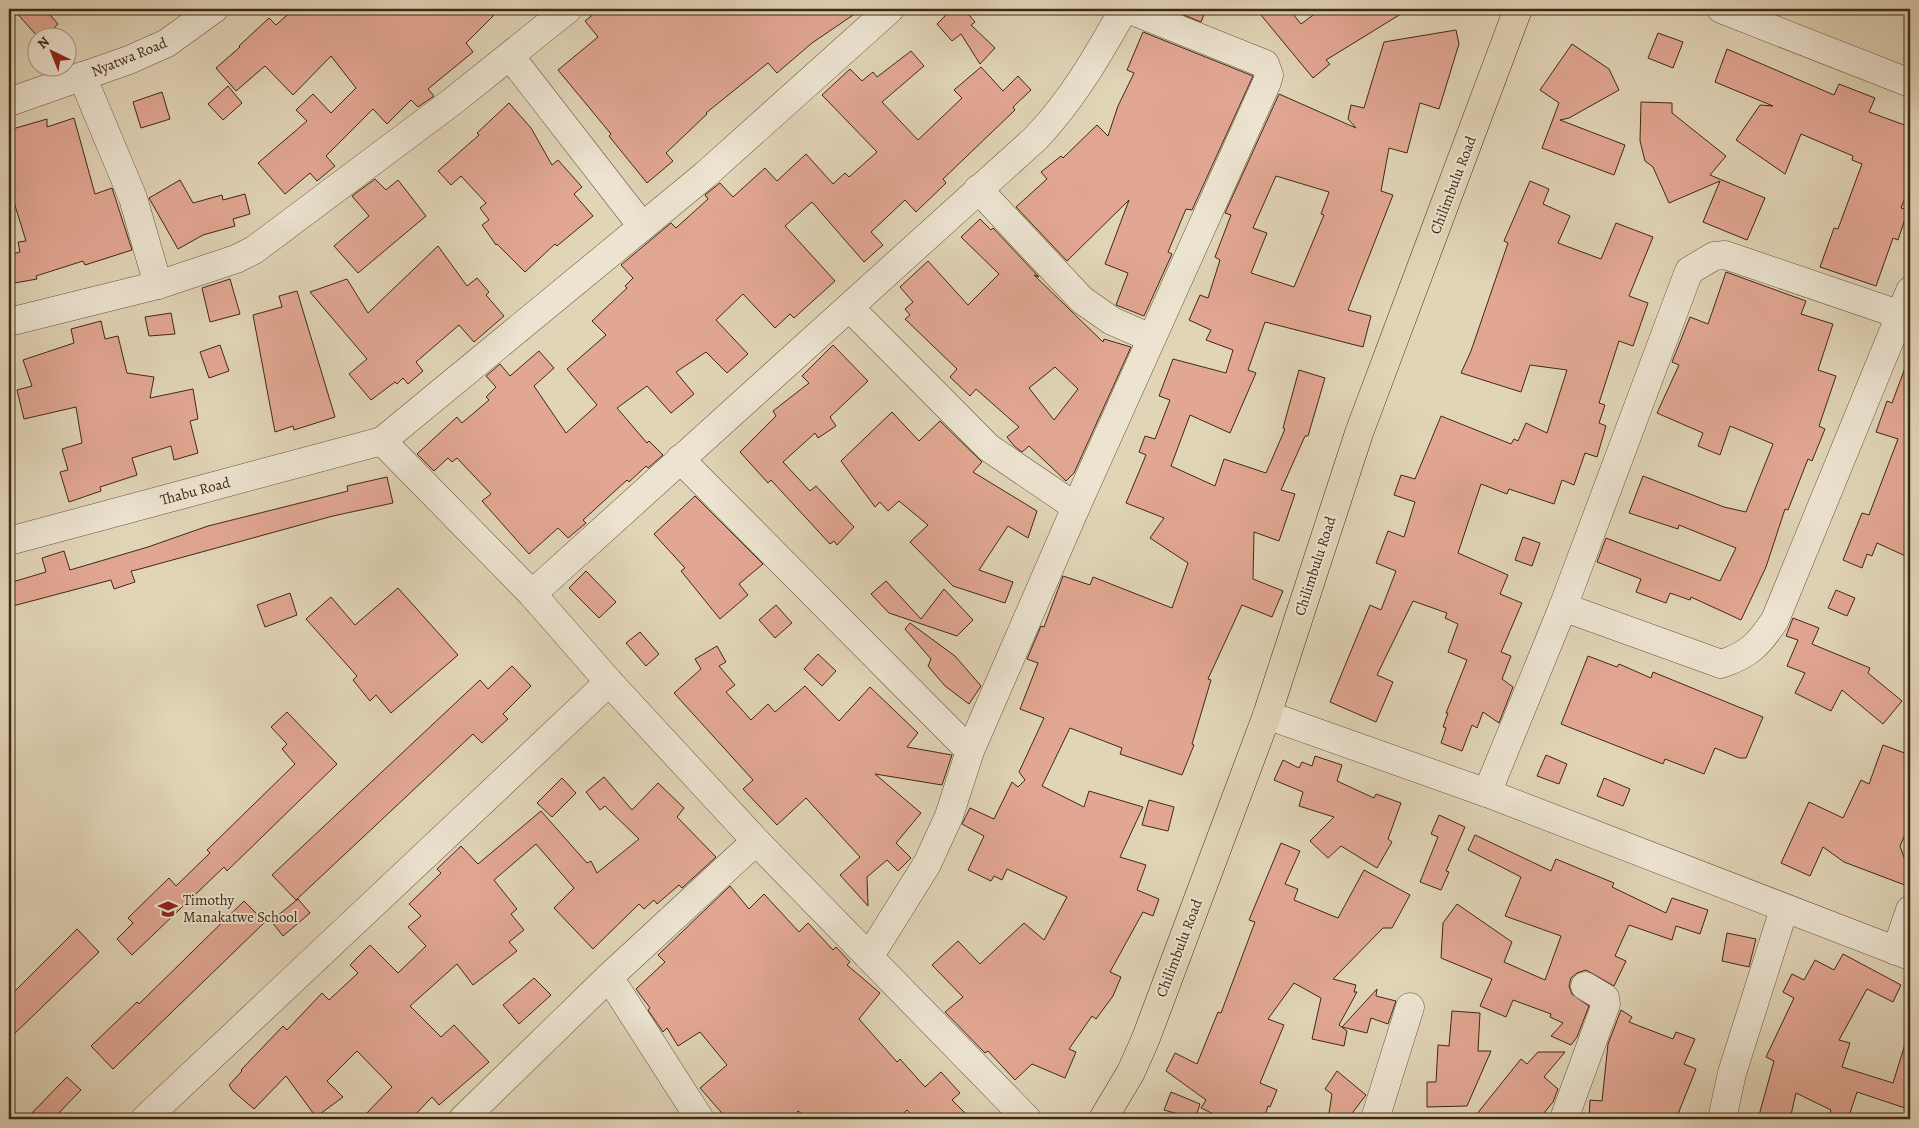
<svg xmlns="http://www.w3.org/2000/svg" width="1919" height="1128" font-family="Alegreya,serif">
	<style>
		.building { fill: #e2a793; stroke: #402913; fill-rule: evenodd }
		.lines { fill: none; stroke-linecap: round; stroke-linejoin: round }
		.minor-casing { stroke: #68543c; stroke-width: 29 }
		.major-casing { stroke: #402913; stroke-width: 29 }
		.minor { stroke: #ece3d0; stroke-width: 28 }
		.major { stroke: #e1d4b7; stroke-width: 28 }
		.labels { text-anchor: middle; stroke-width: 4; stroke-linejoin: round; paint-order: stroke }
		.street-label { font-size: 15px; fill: #402913; stroke: #ece3d0 }
		.poi-label { font-size: 15px; fill: #402913; stroke: #ece3d0; text-anchor: start }
	</style>
	<rect width="100%" height="100%" fill="#e1d4b7"/>
	<filter id="stains"><feTurbulence type="fractalNoise" baseFrequency=".004" numOctaves="4"/><feColorMatrix values="0 0 0 0 .2 0 0 0 0 .09 0 0 0 0 .02 0 0 0 .5 -.17"/></filter>
	<radialGradient id="worn" r=".72"><stop offset=".6" stop-color="#630" stop-opacity="0"/><stop offset="1" stop-color="#630" stop-opacity=".3"/></radialGradient>
	<g class="building">
		<path d="M13 9H45L58 24 44 38H39Z"/>
		<path d="M294 9H500L466 43 473 52 428 89 434 96 418 107 411 100 387 124 373 109 326 156 335 166 317 181 310 173 285 194 258 163 307 121 296 110 313 94 331 113 356 88 331 56 293 95 265 66 236 91 216 68 240 47 239 46 269 18 276 25Z"/>
		<path d="M600 9H862L812 43 777 73 768 63 706 113 707 114 666 153 673 161 647 183 609 136 611 134 558 70 598 37 585 21Z"/>
		<path d="M952 9H964L975 22 971 25 995 48 980 64 961 34 952 41 937 24Z"/>
		<path d="M1169 9H1206L1201 22Z"/>
		<path d="M1256 9H1289L1301 24 1321 9H1409L1326 60 1330 64 1313 78Z"/>
		<path d="M1456 30 1459 44 1439 109 1420 103 1407 153 1389 148 1381 191 1393 195 1348 310 1371 316 1363 347 1265 322 1248 370 1256 373 1230 433 1190 415 1171 466 1215 486 1224 459 1266 473 1285 429 1283 428 1299 370 1325 378 1308 436H1305L1281 490 1295 494 1279 541 1254 532 1253 579 1283 591 1272 617 1242 605 1208 679 1211 680 1192 744 1194 745 1182 775 1120 754 1122 748 1070 728 1042 786 1084 807 1089 791 1143 807 1120 857 1146 865 1137 890 1159 899 1153 916 1143 912 1110 972 1121 977 1113 996 1096 1019 1092 1016 1069 1049 1076 1052 1065 1078 1032 1064 1015 1080 988 1051 985 1053 945 1012 963 997 932 965 958 941 980 964 1024 923 1044 940 1067 897 1007 869 1002 880 994 876 991 881 968 870 984 836 962 824 970 808 994 819 1012 782 1018 787 1025 780 1019 772 1044 718 1020 709 1038 663 1027 659 1041 626 1044 627 1063 576 1090 585 1093 577 1172 608 1188 563 1150 538 1164 518 1126 503 1146 455 1139 452 1145 436 1155 439 1170 400 1159 396 1173 359 1226 373 1233 350 1206 340 1211 330 1189 320 1200 295 1208 298 1220 260 1215 257 1231 215 1225 213 1279 94 1356 128 1348 119 1351 105 1364 108 1384 42ZM1276 176 1329 192 1321 214 1324 215 1294 287 1251 273 1267 233 1253 228Z"/>
		<path d="M1143 32 1253 76 1192 210 1186 209 1168 252 1172 254 1144 316 1116 305 1128 273 1105 264 1129 200 1067 261 1016 207 1047 179 1041 172 1061 156 1063 158 1097 125 1108 136 1118 106 1134 73 1127 70Z"/>
		<path d="M1658 33 1683 42 1673 68 1648 58Z"/>
		<path d="M1572 44 1609 69 1619 90 1569 118 1560 120 1625 145 1614 175 1542 148 1559 103 1540 90Z"/>
		<path d="M1727 49 1834 95 1839 84 1875 98 1869 112 1910 127V186L1901 208 1908 210 1898 240 1893 238 1876 286 1820 267 1834 228 1838 229 1862 164 1852 160 1853 156 1801 134 1785 174 1736 140 1760 105 1773 106 1715 82Z"/>
		<path d="M911 51 924 66 882 102 918 140 962 98 954 90 981 67 1003 91 1018 76 1031 90 1013 107 1015 110 943 179 946 183 916 212 905 200 871 232 883 245 864 262 812 202 785 226 835 281 794 318 790 314 775 328 743 294 716 320 748 354 727 373 706 352 676 372 694 394 671 413 647 386 617 408 647 443 649 441 663 455 648 468 646 466 629 482 627 480 583 520 586 523 568 538 558 528 529 554 482 501 491 494 457 458 452 462 448 458 434 471 417 454 457 417 462 423 489 400 486 397 496 387 486 376 500 364 510 376 539 351 554 368 534 386 566 433 597 405 567 369 606 335 592 321 627 288 625 286 633 278 621 265 671 223 676 228 708 199 705 195 720 183 733 197 765 168 777 181 806 154 833 184 845 173 849 177 877 152 822 95 850 69 862 81 873 72 877 77Z"/>
		<path d="M228 86 242 103 223 120 208 104Z"/>
		<path d="M162 92 170 119 141 128 133 102Z"/>
		<path d="M1641 102 1672 103V113L1726 156 1710 175 1765 198 1747 240 1703 222 1720 181 1669 203 1653 167 1645 161 1640 141Z"/>
		<path d="M509 103 531 128 552 165 558 160 582 187 574 194 593 216 557 246 555 244 525 272 497 244 496 245 482 225 489 220 480 208 486 203 461 176 451 185 438 171 479 135 477 133Z"/>
		<path d="M74 118 95 194 112 188 132 250 85 265 83 261 36 276 37 279 9 284V255L20 252 18 242 26 241 9 186V130L47 119V127Z"/>
		<path d="M375 179 386 190 398 180 426 216 358 273 334 246 369 216 352 196Z"/>
		<path d="M180 180 193 203 222 195 223 200 245 194 250 214 233 219 235 226 203 235 178 249 149 198Z"/>
		<path d="M1530 181 1549 189 1543 204 1570 216 1558 243 1601 259 1616 223 1653 237 1629 296 1648 303 1633 346 1619 341 1599 403 1605 405 1599 423 1606 426 1597 457 1585 453 1574 485 1562 480 1554 504 1509 489 1507 494 1481 484 1458 553 1508 575 1500 594 1522 603 1501 652 1511 656 1502 679 1513 687 1499 723 1483 712 1477 728 1472 725 1462 751 1441 743 1446 728 1443 727 1448 713H1446L1467 660 1448 652 1458 624 1445 618 1447 613 1413 601 1377 675 1393 682 1376 722 1330 702 1370 605 1381 610 1396 571 1376 563 1388 531 1404 537 1415 502 1394 495 1401 475 1415 479 1441 416 1511 444 1514 439 1518 441 1526 423 1547 433 1567 370 1530 365 1521 392 1461 373 1471 351 1508 243 1504 241Z"/>
		<path d="M980 219 991 230 993 228 1039 277 1034 275 1103 342 1104 339 1131 347 1074 473 1066 481 1029 446 1022 452 1014 446 1007 437 1019 427 976 389 970 396 950 377 957 369 905 319 910 315 905 309 913 302 900 287 928 261 968 305 999 274 961 237ZM1055 367 1078 389 1054 420 1029 388Z"/>
		<path d="M438 246 467 286 477 278 489 292 486 295 504 316 474 342 459 325 416 362 423 371 408 384 403 378 397 384 395 382 371 400 349 374 367 359 310 292 347 279 368 313Z"/>
		<path d="M1726 272 1806 301 1801 314 1833 324 1818 370 1836 376 1819 426 1825 429 1812 461 1808 459 1788 510 1785 509 1766 567 1741 620 1691 597 1690 600 1670 593 1666 603 1636 592 1641 579 1597 562 1606 538 1720 581 1736 548 1679 525 1678 529 1629 513 1643 476 1724 507 1746 512 1773 444 1730 426 1720 455 1698 446 1703 433 1657 413 1679 365 1672 362 1690 317 1708 324Z"/>
		<path d="M230 279 240 314 210 322 202 288Z"/>
		<path d="M297 291 335 417 294 430 293 426 275 432 253 315 282 307 279 296Z"/>
		<path d="M171 313 175 334 149 336 145 317Z"/>
		<path d="M101 321 105 339 118 336 127 373 154 377 150 398 193 389 198 419 190 421 198 453 174 460 171 446 132 458 137 475 100 487 101 491 69 502 60 472 68 470 62 449 82 443 76 407 24 419 17 390 32 386 23 360 74 343 71 329Z"/>
		<path d="M220 345 229 371 209 378 200 352Z"/>
		<path d="M833 345 868 381 830 417 836 426 818 438 815 433 783 462 810 491 816 486 854 527 837 545 834 541 830 544 771 480 768 483 740 452 776 416 773 411 809 383 802 376Z"/>
		<path d="M1908 360H1910V558L1877 543 1872 556 1867 554 1862 568 1843 560 1862 513 1869 515 1898 439 1876 432 1887 401 1892 403Z"/>
		<path d="M892 412 919 441 940 421 982 462 973 472 1037 511 1028 538 1008 526 979 570 1013 582 1005 603 953 586 910 542 928 525 899 501 888 511 880 502 875 507 841 461Z"/>
		<path d="M387 477 393 503 333 516 136 570 131 571 135 582 114 589 111 580 9 607V583L46 572 42 558 64 551 70 570 148 547 208 526 348 491 347 486Z"/>
		<path d="M695 496 763 564 739 584 748 595 720 619 681 571 685 568 654 534Z"/>
		<path d="M1523 537 1540 543 1532 566 1515 560Z"/>
		<path d="M586 571 616 602 599 618 569 588Z"/>
		<path d="M886 581 921 619 944 589 973 620 957 636 889 613 871 594Z"/>
		<path d="M398 588 458 655 391 713 376 695 370 701 353 680 357 676 306 619 331 597 355 625Z"/>
		<path d="M1836 590 1855 598 1847 616 1828 608Z"/>
		<path d="M290 593 297 615 265 627 257 605Z"/>
		<path d="M776 605 792 623 775 638 759 620Z"/>
		<path d="M1793 618 1819 628 1812 644 1870 668 1868 673 1902 701 1883 724 1842 690 1831 711 1795 693 1805 673 1787 666 1798 640 1786 636Z"/>
		<path d="M910 623 955 656 981 686 969 704 945 686 928 666 931 659 905 629Z"/>
		<path d="M640 632 659 654 646 666 626 643Z"/>
		<path d="M717 646 726 662 719 666 735 685 726 692 751 720 768 704 775 712 805 686 839 721 870 687 918 733 907 747 952 755 942 785 875 774 921 813 896 843 911 858 898 871 887 860 867 877 868 906 840 875 860 857 806 798 777 825 743 789 753 780 674 693 701 669 695 659Z"/>
		<path d="M818 654 836 671 822 686 804 669Z"/>
		<path d="M1588 656 1617 667 1619 664 1651 678 1653 672 1763 717 1746 758H1739L1715 748 1704 774 1665 759 1663 764 1561 724Z"/>
		<path d="M512 666 531 686 503 714 508 719 482 743 473 734 296 900 272 875 480 680 488 689Z"/>
		<path d="M287 712 337 764 227 871 224 867 132 955 117 939 133 923 128 918 169 878 176 886 210 853 207 850 295 764 282 749 287 744 271 727Z"/>
		<path d="M1883 745 1910 755V823L1900 846 1910 874V887L1844 862 1823 847 1810 876 1781 863 1809 802 1843 818 1861 780 1869 784Z"/>
		<path d="M1546 755 1567 764 1559 784 1537 776Z"/>
		<path d="M1315 756 1342 765 1337 781 1374 798 1376 794 1401 803 1388 839 1392 842 1377 868 1341 846 1328 858 1310 841 1334 817 1299 806 1303 792 1274 780 1283 760 1299 768 1302 762 1312 766Z"/>
		<path d="M604 777 632 810 658 783 684 808 677 817 716 857 682 888 679 885 657 904 654 900 644 909 639 904 593 949 554 908 574 888 536 844 494 880 517 909 511 914 524 930 509 942 517 951 473 985 457 964 410 1006 441 1037 454 1025 489 1062 439 1105 432 1097 411 1119H361L392 1087 357 1051 327 1081 343 1097 316 1117 286 1076 254 1109 233 1091 229 1085 242 1071 241 1070 283 1026 287 1030 322 993 329 1000 358 973 350 965 370 945 398 973 426 946 408 927 421 916 409 904 441 873 437 869 461 846 478 864 541 811 587 863 591 861 597 873 639 839 605 806 600 810 586 792Z"/>
		<path d="M562 778 576 793 552 817 537 803Z"/>
		<path d="M1604 778 1630 789 1623 806 1597 796Z"/>
		<path d="M1149 800 1174 807 1168 831 1142 825Z"/>
		<path d="M1439 815 1465 827 1446 871 1449 872 1441 890 1420 882 1438 837 1431 834Z"/>
		<path d="M1475 835 1551 871 1556 859 1614 883 1612 887 1666 913 1672 898 1708 910 1700 934 1676 926 1672 940 1629 925 1615 956 1626 961 1614 986 1586 970 1577 973 1571 978 1569 986 1572 994 1589 1006 1577 1037 1571 1045 1551 1036 1563 1023 1550 1017 1551 1014 1513 1000 1506 1017 1480 1006 1492 979 1441 958 1443 923 1457 904 1512 942 1504 962 1545 980 1561 936 1505 916 1521 877 1468 850Z"/>
		<path d="M1281 843 1300 851 1285 884 1298 889 1294 900 1338 918 1364 870 1410 895 1392 928H1383L1333 979 1356 985 1354 992H1357L1339 1025 1347 1031 1344 1046 1312 1039 1321 998 1294 983 1268 1019 1284 1025 1260 1083 1277 1090 1270 1107 1268 1106 1264 1119H1224L1201 1108 1206 1100 1166 1071 1175 1053 1197 1064 1218 1012 1221 1013 1255 922 1249 920Z"/>
		<path d="M730 886 749 909 764 894 799 932 808 923 833 950 836 947 850 962 847 965 880 993 859 1019 897 1062 900 1059 925 1087 941 1072 960 1093 952 1100 971 1119H916L907 1110 897 1119H809L798 1111 791 1119H727L700 1088 727 1065 700 1032 678 1046 667 1028 663 1032 648 1010 650 1008 636 989 665 962 658 955Z"/>
		<path d="M298 899 310 913 283 936 271 921Z"/>
		<path d="M244 901 265 922 113 1069 91 1046 137 1002 139 1004Z"/>
		<path d="M77 929 99 952 9 1039V997Z"/>
		<path d="M1727 933 1756 939 1749 967 1722 961Z"/>
		<path d="M1843 954 1901 985 1893 1002 1867 989 1839 1040 1850 1043 1842 1067 1893 1083 1906 1041 1910 1042V1094L1905 1108 1857 1092 1848 1119H1828L1831 1110 1796 1093 1790 1119H1758L1774 1061 1766 1057 1794 998 1783 992 1792 974 1804 980 1815 960 1834 970Z"/>
		<path d="M534 978 551 995 519 1024 503 1005Z"/>
		<path d="M1377 989 1376 996 1396 1001 1388 1024 1371 1018 1367 1033 1342 1027Z"/>
		<path d="M1621 1010 1632 1017 1629 1022 1673 1039 1676 1032 1695 1039 1684 1064 1696 1069 1676 1119H1589L1590 1100 1602 1101 1608 1044Z"/>
		<path d="M1452 1011 1480 1013 1478 1051H1491L1467 1106 1427 1107V1082H1436L1438 1045 1449 1046Z"/>
		<path d="M1538 1052H1565L1544 1077 1558 1089 1553 1102 1539 1119H1495L1476 1115 1521 1059 1527 1064Z"/>
		<path d="M1337 1071 1366 1095 1353 1112 1351 1119H1328L1332 1094 1325 1089Z"/>
		<path d="M67 1077 81 1090 53 1119H26Z"/>
		<path d="M1171 1092 1200 1104 1195 1119 1164 1110Z"/>
	</g>
	<g class="lines">
		<defs>
			<g id="minor">
				<path d="M1721 9 1910 83"/>
				<path d="M510 56 642 226"/>
				<path d="M82 76 133 198 158 285"/>
				<path d="M9 102 129 60 167 43 214 9"/>
				<path d="M978 189 1082 300 1112 321 1151 338"/>
				<path d="M850 308 989 448 1076 507"/>
				<path d="M9 322 158 285 236 259 254 250 453 101 568 9"/>
				<path d="M382 441 532 594 609 682 756 841 1027 1119"/>
				<path d="M680 459 970 751"/>
				<path d="M9 541 382 441 705 175 890 9"/>
				<path d="M532 594 1036 138C1073 99 1098 55 1124 9"/>
				<path d="M1563 607 1721 664C1749 655 1759 644 1775 620L1910 291"/>
				<path d="M1267 715 1487 793 1910 956"/>
				<path d="M1487 793 1563 607 1689 271 1714 256 1725 255 1901 315"/>
				<path d="M1896 951 1910 910"/>
				<path d="M869 957 927 864 949 816 970 751 1076 507 1267 82 1269 75 1265 64 1128 9"/>
				<path d="M609 977 700 1119"/>
				<path d="M145 1119 609 682"/>
				<path d="M463 1119 609 977 756 841"/>
				<path d="M1375 1119 1410 1007"/>
				<path d="M1564 1119 1606 1004 1605 998 1585 986"/>
				<path d="M1722 1119 1732 1073 1784 909"/>
			</g>
			<path id="major" d="M1103 1119 1131 1072 1146 1038 1267 715 1359 433 1518 9"/>
		</defs>
		<use href="#minor" class="minor-casing"/>
		<use href="#major" class="major-casing"/>
		<use href="#minor" class="minor"/>
		<use href="#major" class="major"/>
	</g>
	<defs>
		<symbol id="school-bare" viewBox="-9 -9 18 18"><path d="M0-5L7-2L0 1L-7-2ZM-4 1L0 2.5L4 1V4Q0 6-4 4Z" fill="#8f2418" stroke="#ece3d0" stroke-width="2.5" paint-order="stroke"/></symbol>
	</defs>
	<g fill-rule="evenodd">
		<use href="#school-bare" x="154" y="895" width="28" height="28"/>
	</g>
	<g class="labels">
		<g class="street-label">
			<text transform="translate(129 57) rotate(-22)" y="5">Nyatwa Road</text>
			<text transform="translate(1453 185) rotate(-69)" y="5">Chilimbulu Road</text>
			<text transform="translate(195 491) rotate(-15)" y="5">Thabu Road</text>
			<text transform="translate(1315 566) rotate(-72)" y="5">Chilimbulu Road</text>
			<text transform="translate(1179 948) rotate(-69)" y="5">Chilimbulu Road</text>
		</g>
		<g class="poi-label">
			<text x="183" y="905">Timothy<tspan x="183" dy="17">Manakatwe School</tspan></text>
		</g>
	</g>
	<rect width="1919" height="1128" fill="none" stroke="#e1d4b7" stroke-width="30"/>
	<rect x="10" y="10" width="1899" height="1108" fill="none" stroke="#402913" stroke-width="2.5"/>
	<rect x="15" y="15" width="1889" height="1098" fill="none" stroke="#402913"/>
	<g transform="translate(52 52) rotate(317)"><circle r="24" fill="#ece3d0" stroke="#a79984"/>
	<path d="M0-4L9 19L0 12L-9 19Z" fill="#8f2418"/>
	<text y="-8" font-size="14" font-weight="bold" text-anchor="middle" fill="#402913">N</text>
	</g>
	<rect width="100%" height="100%" filter="url(#stains)"/>
	<rect width="100%" height="100%" fill="url(#worn)"/>
</svg>
